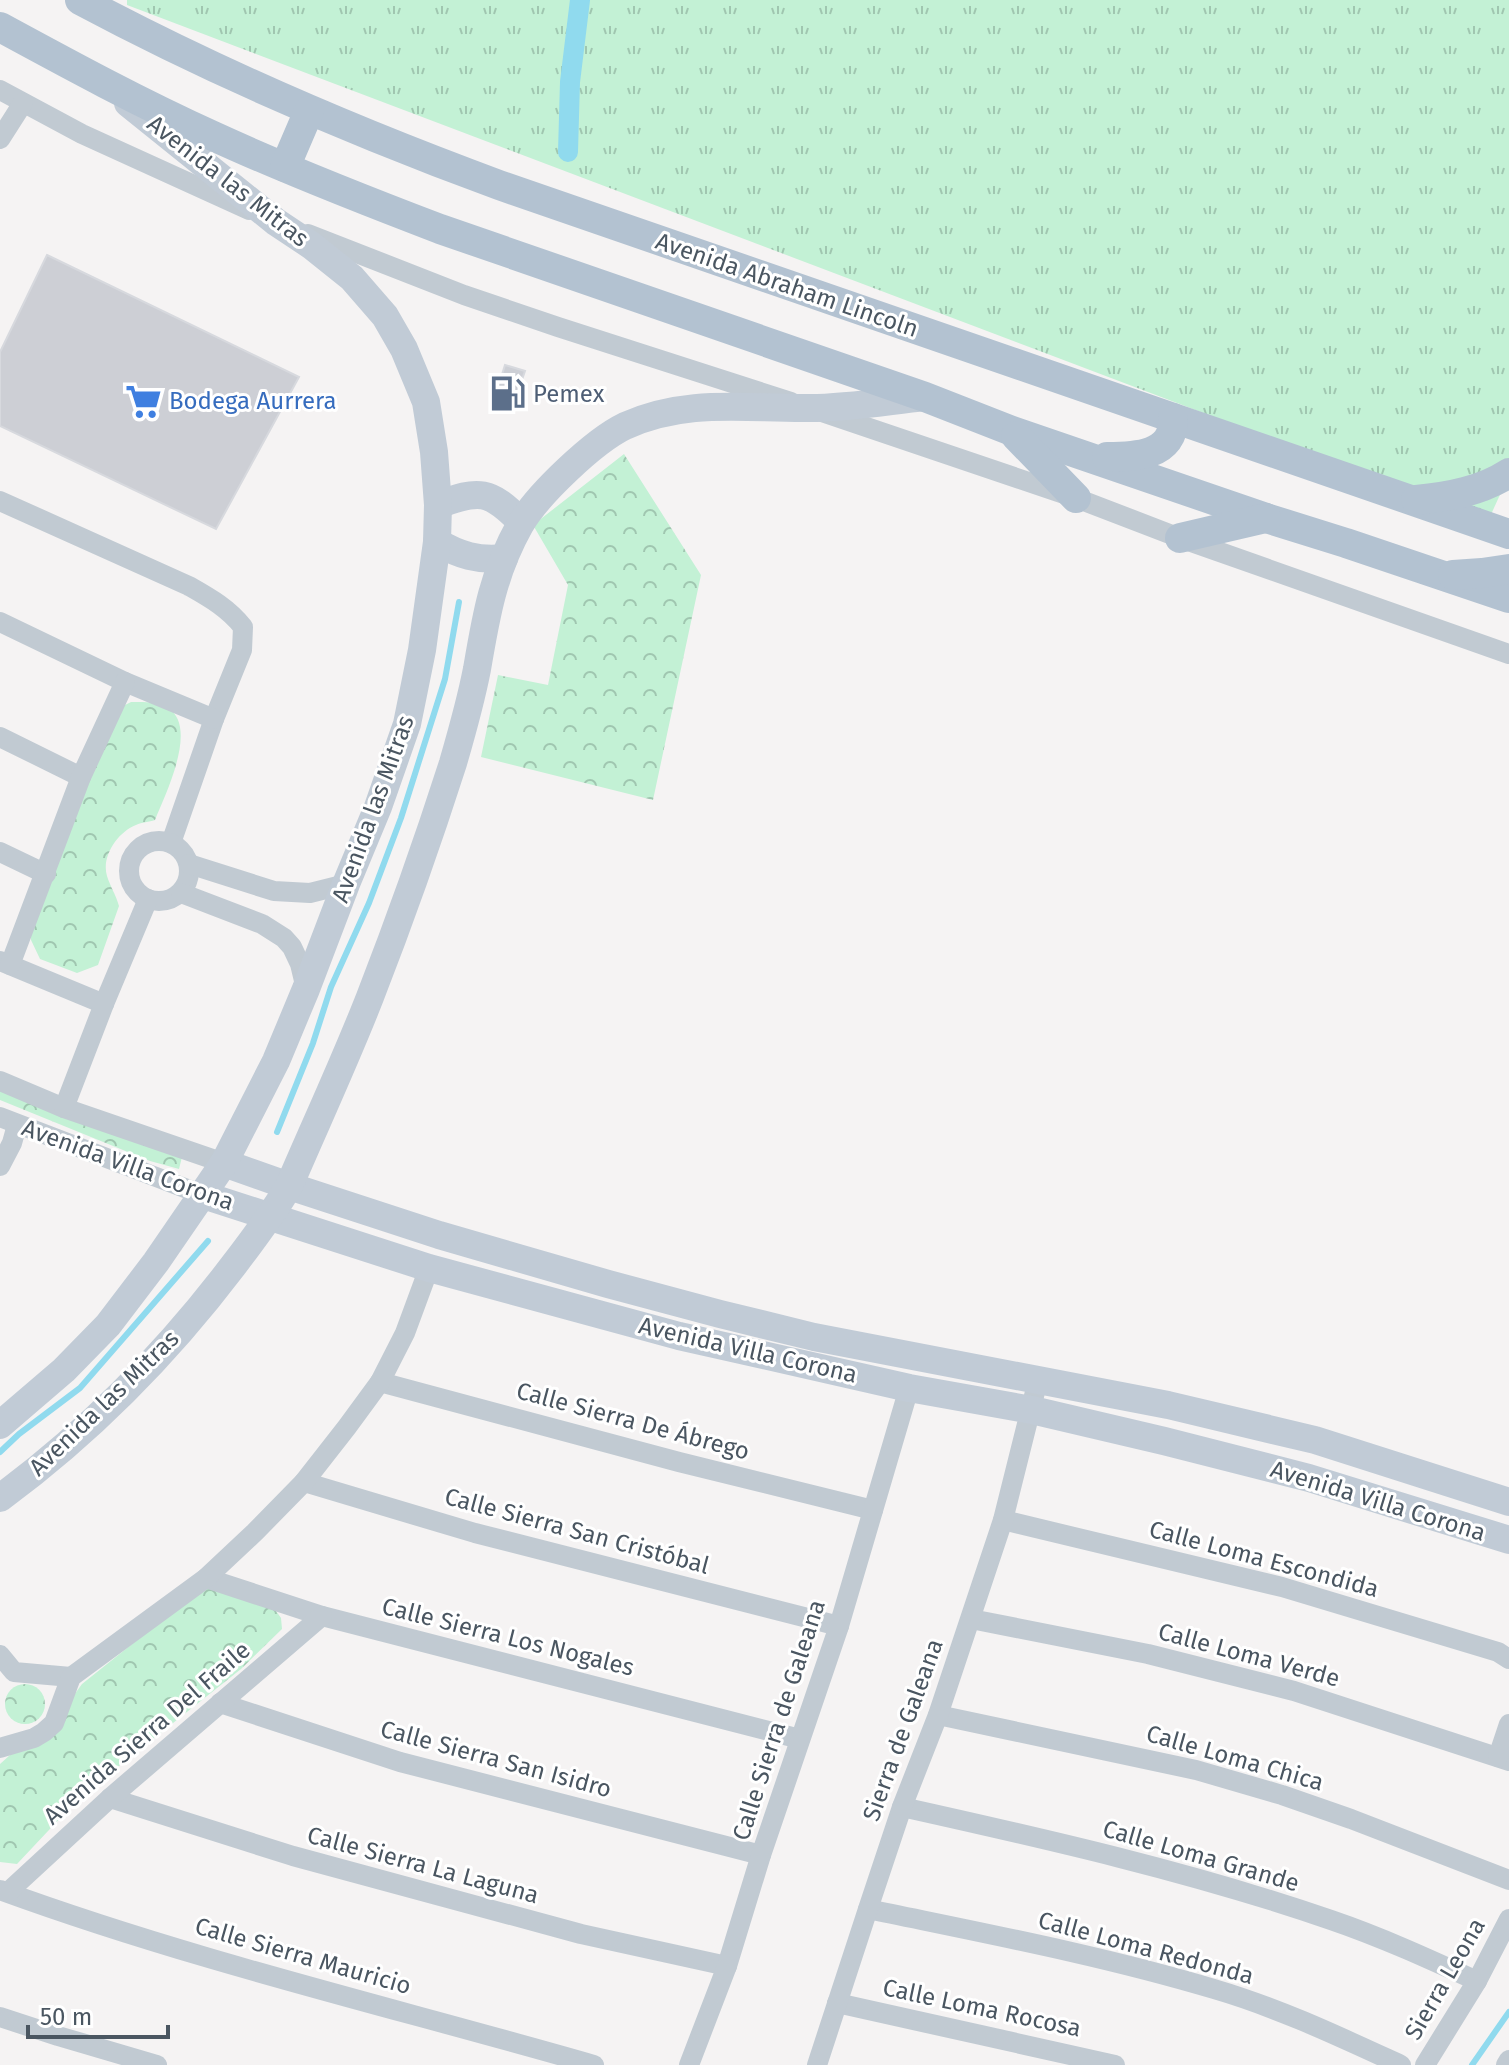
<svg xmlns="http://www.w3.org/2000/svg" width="1509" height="2065" font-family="'Fira Sans',sans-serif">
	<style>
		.grass { fill: url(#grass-tufts) }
		.park { fill: url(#park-crowns) }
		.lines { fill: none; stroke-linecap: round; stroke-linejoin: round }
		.stream { stroke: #90daee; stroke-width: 6 }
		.canal { stroke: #90daee; stroke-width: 20 }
		.building { fill: #cdcfd5; stroke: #d7d9de; stroke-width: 2 }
		.street { stroke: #c1cad2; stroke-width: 20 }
		.secondary { stroke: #c1cbd6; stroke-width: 28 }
		.primary { stroke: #b3c2d1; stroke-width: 30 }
		.labels { text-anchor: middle; stroke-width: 6; stroke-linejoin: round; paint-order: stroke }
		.street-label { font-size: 24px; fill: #4a5661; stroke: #fff }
		.service-label { font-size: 24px; fill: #4e5e75; stroke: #fff; text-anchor: start }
		.shop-label { font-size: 24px; fill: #366cbe; stroke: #fff; text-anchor: start }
	</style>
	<defs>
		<pattern id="grass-tufts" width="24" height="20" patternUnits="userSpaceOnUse" patternTransform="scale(2)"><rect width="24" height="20" fill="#c3f1d5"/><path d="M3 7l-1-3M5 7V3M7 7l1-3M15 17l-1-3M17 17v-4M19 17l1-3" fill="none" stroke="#a0c6b0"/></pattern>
		<pattern id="park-crowns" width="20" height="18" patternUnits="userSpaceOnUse" patternTransform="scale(2)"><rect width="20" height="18" fill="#c3f1d5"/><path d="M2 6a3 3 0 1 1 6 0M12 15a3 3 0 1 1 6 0" fill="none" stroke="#a0c6b0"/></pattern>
	</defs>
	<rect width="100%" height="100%" fill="#f5f3f3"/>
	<path class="grass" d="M127 0H1509V475L1488 521 127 5Z"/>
	<g class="park">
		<path d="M624 454 701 575 653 800 481 757 498 675 548 685 568 585 533 525Z"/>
		<path d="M131 702C143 702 157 701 168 708 199 727 165 795 155 820 149 822 142 822 136 825 118 832 101 856 107 876 110 886 116 895 119 906L98 965 77 973 40 959 31 940V928L113 711Z"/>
		<path d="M0 1085 182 1157 179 1169 150 1161 0 1100Z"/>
		<path d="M201 1589H214L274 1608 281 1618 282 1629 241 1669 80 1797 17 1864 0 1862V1764L69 1702 82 1684Z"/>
		<circle cx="25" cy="1704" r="20"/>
	</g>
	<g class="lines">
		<g class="stream">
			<path d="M277 1132 313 1043 331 987 369 903 401 818 445 679 459 602"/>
			<path d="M0 1452 19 1434 80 1388 208 1241"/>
			<path d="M1472 2065 1509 2012"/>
		</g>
		<path class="canal" d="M568 152 570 82 580 0"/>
	</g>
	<g class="building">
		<path d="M47 255 299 377 216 529 0 426V352Z"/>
		<path d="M505 365 525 371 512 409 493 403Z"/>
	</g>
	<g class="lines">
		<g class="street">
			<path d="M0 90 82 134 249 210"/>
			<path d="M0 139 23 103"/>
			<path d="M308 234 464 295 558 327 791 402"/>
			<path d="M822 412 1076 498 1180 538 1509 654"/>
			<path d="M0 501 189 586C210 598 228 608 243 627L242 650 214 719 171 843"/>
			<path d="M0 622 125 682 214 719"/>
			<path d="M0 737 81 777"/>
			<circle cx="159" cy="871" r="30"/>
			<path d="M0 852 46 874"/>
			<path d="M189 864 274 891 310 893 346 884"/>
			<path d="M181 893 262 924 284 938 292 947 300 964 306 989"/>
			<path d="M0 961 104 1004"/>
			<path d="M10 965 81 777 125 682"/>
			<path d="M0 1081 64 1108 224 1163"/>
			<path d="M64 1108 104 1004 148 899"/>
			<path d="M0 1117 203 1195"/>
			<path d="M0 1166 12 1143 17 1125"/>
			<path d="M380 1382 679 1462 873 1510"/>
			<path d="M304 1482 475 1533 839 1626"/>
			<path d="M1003 1520 1282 1587 1498 1652 1509 1659"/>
			<path d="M206 1578 322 1616 800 1739"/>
			<path d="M971 1619 1148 1654 1294 1691 1509 1761"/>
			<path d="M0 1655 14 1672 71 1677"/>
			<path d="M220 1703 400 1762 761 1855"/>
			<path d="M938 1715 1196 1770 1282 1795 1351 1819 1509 1880"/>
			<path d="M0 1748 34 1738 44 1732 54 1723 71 1677 206 1578 255 1532 304 1482 347 1427 380 1382 405 1333 429 1268"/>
			<path d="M1498 1757 1509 1724"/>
			<path d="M110 1798 293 1856 581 1934 727 1966"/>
			<path d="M902 1807C1046 1839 1192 1872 1331 1920 1381 1937 1429 1959 1477 1981"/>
			<path d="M0 1890C194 1961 396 2008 594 2065"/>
			<path d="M8 1892 110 1798 322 1616"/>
			<path d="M868 1909C983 1933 1100 1955 1214 1989 1279 2008 1340 2037 1401 2065"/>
			<path d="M837 2003 1115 2065"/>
			<path d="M0 2017 58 2036 157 2065"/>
			<path d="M689 2065 727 1966 761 1855 839 1626 909 1388"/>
			<path d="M817 2065 868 1909 902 1807 938 1715 1003 1520 1038 1380"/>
			<path d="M1425 2065 1477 1981 1509 1919"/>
			<path d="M1506 2065 1509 2060"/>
		</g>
		<g class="secondary">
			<path d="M438 505C479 489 490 490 521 522"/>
			<path d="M437 542C459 555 478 561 504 558"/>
			<path d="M224 1163 289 1186 439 1235 608 1284 720 1314 814 1337 1168 1405 1315 1440 1509 1502"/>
			<path d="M203 1195 429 1268 679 1336 909 1388 1032 1410 1164 1441 1309 1478 1509 1540"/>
			<path d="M0 1425 64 1370 108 1325 156 1262 224 1163 276 1061 306 989 346 884 378 807 407 724 422 650 437 542 438 505 434 452 426 402 404 349 385 316 352 278 312 246 276 222 128 103"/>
			<path d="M0 1498C88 1433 167 1353 233 1266 253 1240 272 1215 289 1186 316 1123 345 1061 370 997 400 920 428 841 453 763 462 732 471 700 477 669 486 616 493 573 520 525 537 495 594 441 625 426 687 398 745 409 810 408 848 408 887 401 925 397"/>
		</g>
		<g class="primary">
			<path d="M80 0C215 72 355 132 499 185L1509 534"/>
			<path d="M0 27C70 65 140 103 213 136 287 170 364 200 440 229L925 397 1012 431 1266 518 1346 543 1509 598"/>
			<path d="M285 167 309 111"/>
			<path d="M1016 436 1076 498"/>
			<path d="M1107 457C1134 457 1175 456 1173 418"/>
			<path d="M1416 500C1449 497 1481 491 1509 473"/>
			<path d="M1180 538 1266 518"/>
			<path d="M1453 575 1482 573 1509 569"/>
		</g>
	</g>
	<defs>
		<symbol id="fuel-bare" viewBox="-9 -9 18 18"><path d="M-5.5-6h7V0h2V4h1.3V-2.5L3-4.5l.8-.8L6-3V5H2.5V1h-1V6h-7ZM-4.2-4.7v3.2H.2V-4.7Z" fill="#5c6f8a" stroke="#fff" stroke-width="2.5" paint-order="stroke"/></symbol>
		<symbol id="supermarket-bare" viewBox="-9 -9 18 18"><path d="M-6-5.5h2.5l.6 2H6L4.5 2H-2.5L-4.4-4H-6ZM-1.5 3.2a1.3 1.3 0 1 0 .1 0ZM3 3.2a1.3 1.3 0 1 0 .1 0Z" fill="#3f7fe0" stroke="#fff" stroke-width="2.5" paint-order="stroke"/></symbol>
	</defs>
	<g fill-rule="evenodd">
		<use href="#fuel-bare" x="482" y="368" width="51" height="51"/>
		<use href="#supermarket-bare" x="118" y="376" width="51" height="51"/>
	</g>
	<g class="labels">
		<g class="street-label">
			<text transform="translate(228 181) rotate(38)" y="8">Avenida las Mitras</text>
			<text transform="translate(787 285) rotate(19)" y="8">Avenida Abraham Lincoln</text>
			<text transform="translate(373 809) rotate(-70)" y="8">Avenida las Mitras</text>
			<text transform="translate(128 1165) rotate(20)" y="8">Avenida Villa Corona</text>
			<text transform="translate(748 1350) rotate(13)" y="8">Avenida Villa Corona</text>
			<text transform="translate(104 1403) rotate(-44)" y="8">Avenida las Mitras</text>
			<text transform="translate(633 1421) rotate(15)" y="8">Calle Sierra De Ábrego</text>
			<text transform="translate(1378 1501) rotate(17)" y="8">Avenida Villa Corona</text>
			<text transform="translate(577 1531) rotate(15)" y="8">Calle Sierra San Cristóbal</text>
			<text transform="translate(1264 1559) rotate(15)" y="8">Calle Loma Escondida</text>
			<text transform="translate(508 1637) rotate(14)" y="8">Calle Sierra Los Nogales</text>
			<text transform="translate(1249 1655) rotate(15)" y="8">Calle Loma Verde</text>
			<text transform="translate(779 1720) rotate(-72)" y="8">Calle Sierra de Galeana</text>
			<text transform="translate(903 1730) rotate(-70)" y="8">Sierra de Galeana</text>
			<text transform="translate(147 1733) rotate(-41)" y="8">Avenida Sierra Del Fraile</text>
			<text transform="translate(1235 1758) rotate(16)" y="8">Calle Loma Chica</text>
			<text transform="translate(496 1759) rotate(15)" y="8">Calle Sierra San Isidro</text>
			<text transform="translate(1201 1856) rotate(16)" y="8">Calle Loma Grande</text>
			<text transform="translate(423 1865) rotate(15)" y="8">Calle Sierra La Laguna</text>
			<text transform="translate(1146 1948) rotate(15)" y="8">Calle Loma Redonda</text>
			<text transform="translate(303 1956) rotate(16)" y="8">Calle Sierra Mauricio</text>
			<text transform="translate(1445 1979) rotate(-60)" y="8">Sierra Leona</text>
			<text transform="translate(982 2008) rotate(12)" y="8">Calle Loma Rocosa</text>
		</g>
		<g class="service-label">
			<text x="533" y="402">Pemex</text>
		</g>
		<g class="shop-label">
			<text x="169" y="409">Bodega Aurrera</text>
		</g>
	</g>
	<path d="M28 2025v12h140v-12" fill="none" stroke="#4a5661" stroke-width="4"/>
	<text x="40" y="2025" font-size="24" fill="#4a5661" stroke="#ffffff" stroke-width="6" paint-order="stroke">50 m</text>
</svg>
